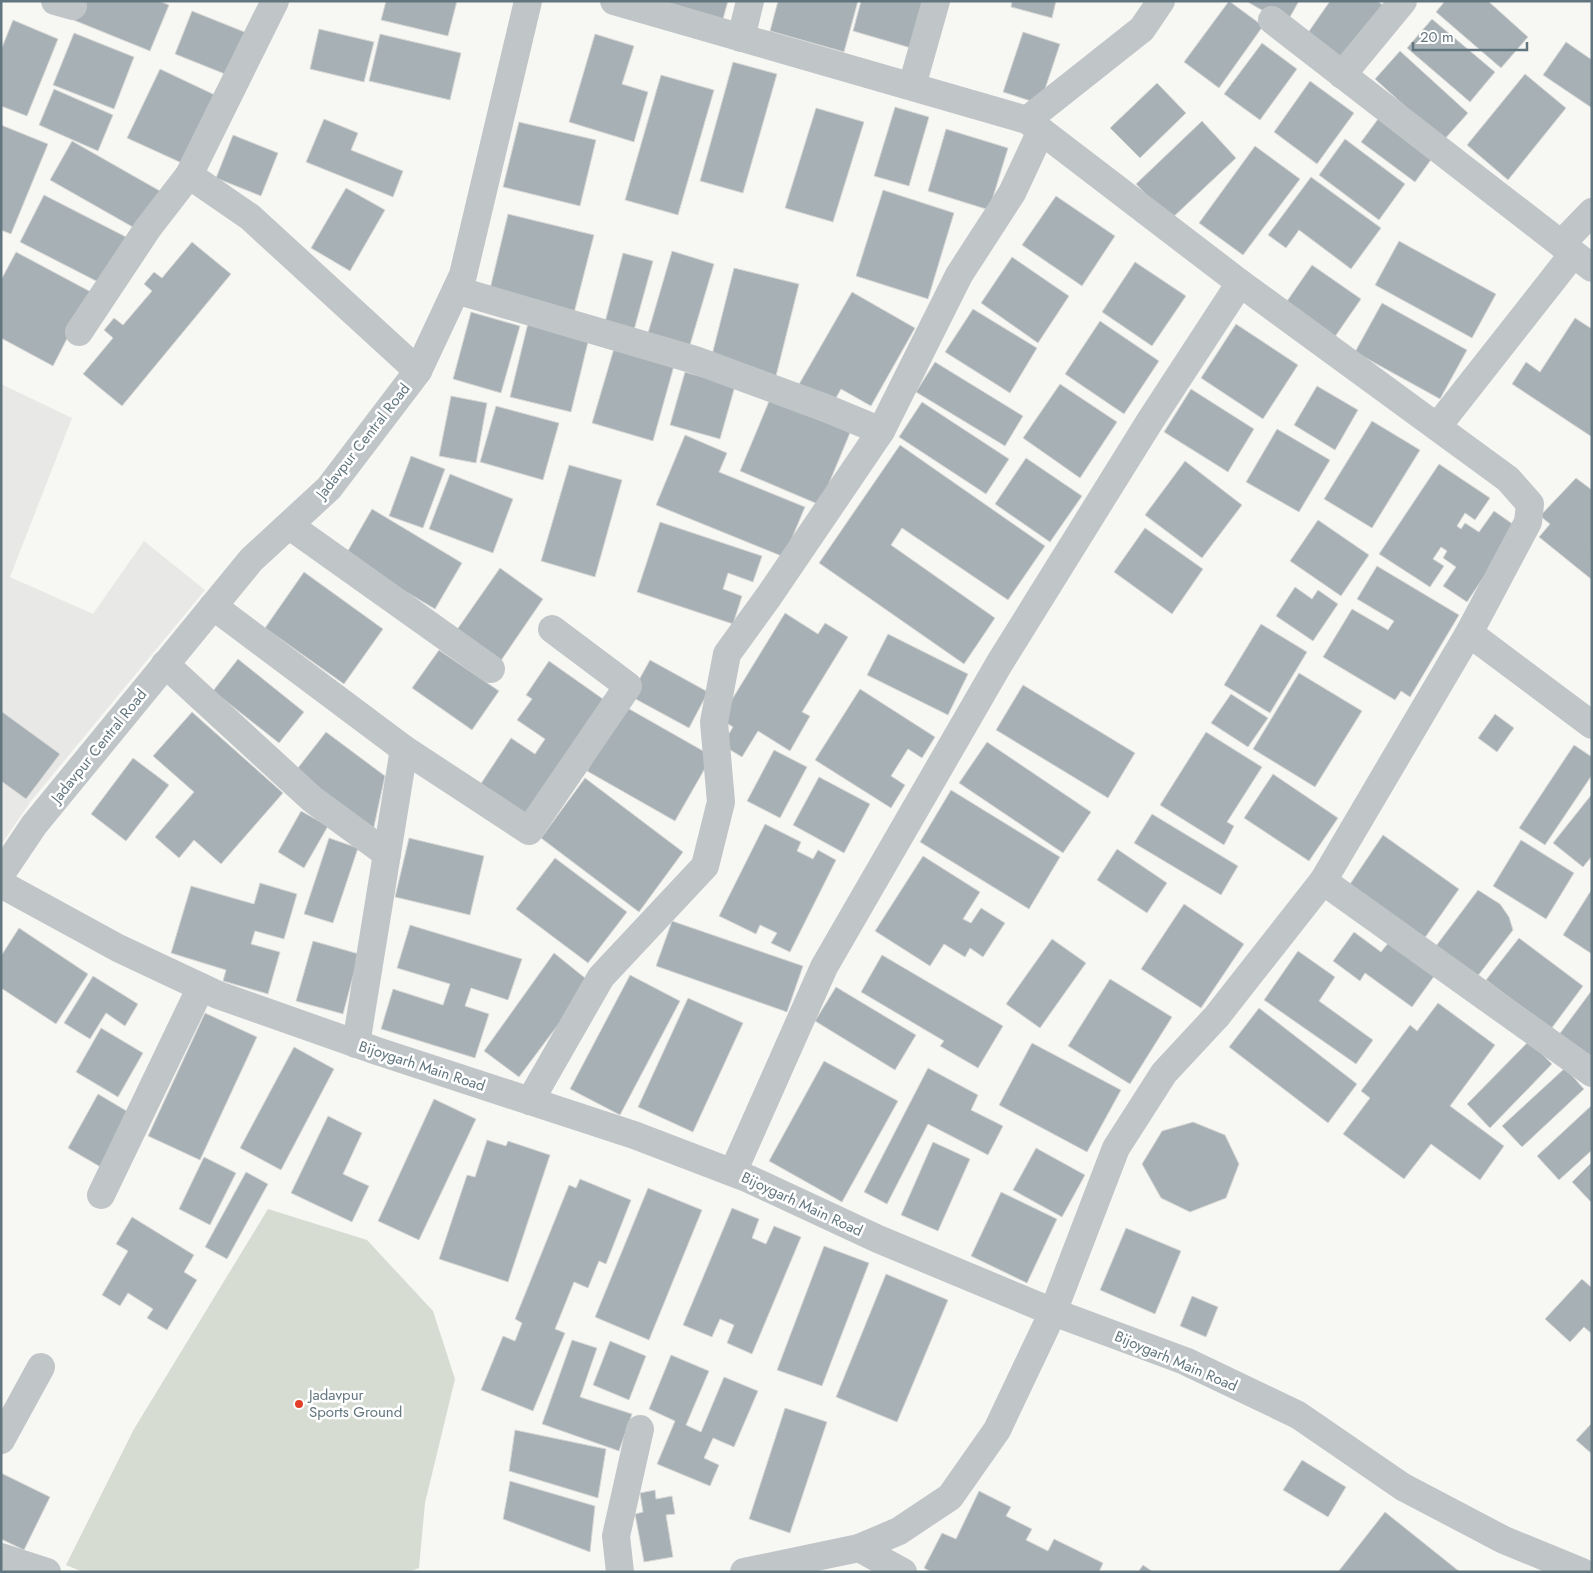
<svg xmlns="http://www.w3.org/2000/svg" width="1593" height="1573" font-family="Jost,sans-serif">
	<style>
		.built { fill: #e8e8e7 }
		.green { fill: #d7dcd3 }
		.building { fill: #a7b1b5; stroke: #d8d8d6 }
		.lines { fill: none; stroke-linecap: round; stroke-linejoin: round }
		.minor { stroke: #c0c5c8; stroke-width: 28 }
		.poi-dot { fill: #e13f2a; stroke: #fff; stroke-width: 2 }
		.labels { text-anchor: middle; stroke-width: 5; stroke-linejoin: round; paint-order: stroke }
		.street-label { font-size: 15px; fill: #62767f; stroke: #fff }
		.poi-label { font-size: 15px; fill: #62767f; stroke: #fff; text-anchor: start }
	</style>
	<rect width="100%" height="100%" fill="#f7f7f4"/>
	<path class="built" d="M1 384 72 418 10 577 93 614 144 541 205 590 31 801 1 845Z"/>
	<path class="green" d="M268 1209 367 1240 433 1311 455 1379 425 1503 419 1568 408 1572H83L66 1565 134 1429Z"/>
	<g class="building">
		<path d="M79 1H159L169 5 150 51 71 19Z"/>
		<path d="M386 1H457L448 36 381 20Z"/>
		<path d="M662 1H728L723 19Z"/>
		<path d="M778 1H858L844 52 770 31Z"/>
		<path d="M861 1H925L911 48 853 31Z"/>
		<path d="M1012 1H1056L1052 18 1011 7Z"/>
		<path d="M1229 1 1263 26 1219 88 1184 62Z"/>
		<path d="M1246 1H1299L1286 24Z"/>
		<path d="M1330 1H1377L1387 8 1347 66 1305 37Z"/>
		<path d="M1445 1H1488L1528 37 1501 68 1436 12Z"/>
		<path d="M192 11 252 35 235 78 175 54Z"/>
		<path d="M1432 19 1495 72 1470 102 1407 48Z"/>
		<path d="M13 20 58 39 27 116 1 106V50Z"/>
		<path d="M319 29 374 42 364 82 310 69Z"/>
		<path d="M1023 32 1060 44 1040 104 1003 92Z"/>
		<path d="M74 33 134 57 114 109 53 85Z"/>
		<path d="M380 34 461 53 450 100 369 81Z"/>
		<path d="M595 34 634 46 622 84 648 92 634 142 569 122Z"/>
		<path d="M1566 42 1592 60V108L1543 75Z"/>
		<path d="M1262 43 1297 69 1260 120 1224 94Z"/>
		<path d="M1400 51 1468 113 1443 141 1375 79Z"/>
		<path d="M733 62 777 74 743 193 700 181Z"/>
		<path d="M160 69 217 96 184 164 127 138Z"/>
		<path d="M1525 74 1566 108 1508 180 1467 145Z"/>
		<path d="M661 75 714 90 678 215 625 200Z"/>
		<path d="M1310 81 1354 113 1317 164 1274 132Z"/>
		<path d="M1157 83 1186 113 1140 158 1110 128Z"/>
		<path d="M54 89 113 115 98 151 39 125Z"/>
		<path d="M895 107 929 117 909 186 874 176Z"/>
		<path d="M816 108 864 122 833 222 785 208Z"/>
		<path d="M1384 111 1438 150 1415 182 1361 142Z"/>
		<path d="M324 119 358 133 351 150 403 171 393 197 306 162Z"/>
		<path d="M1202 121 1236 158 1170 220 1136 184Z"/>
		<path d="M519 122 596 140 580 206 503 187Z"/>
		<path d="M1 125 48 144 11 234 1 230Z"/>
		<path d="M946 129 1008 148 989 210 928 191Z"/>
		<path d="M233 135 278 153 261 196 216 178Z"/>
		<path d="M1345 139 1405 184 1379 220 1319 175Z"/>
		<path d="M72 141 160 191 138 230 50 180Z"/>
		<path d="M1255 146 1300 179 1243 255 1199 223Z"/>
		<path d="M1311 177 1381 228 1351 269 1299 230 1286 248 1268 235Z"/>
		<path d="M346 188 385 210 350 271 311 248Z"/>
		<path d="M883 190 954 213 928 299 856 276Z"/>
		<path d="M44 195 128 238 104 285 20 242Z"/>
		<path d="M1056 196 1115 236 1082 286 1022 245Z"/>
		<path d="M508 214 594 235 574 313 489 293Z"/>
		<path d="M1399 241 1496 294 1472 338 1375 285Z"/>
		<path d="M192 242 231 274 122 406 83 374 113 338 104 330 114 318 123 325 152 291 144 284 154 272 162 278Z"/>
		<path d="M672 251 714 264 690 345 648 333Z"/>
		<path d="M16 252 91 292 53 366 1 338V280Z"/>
		<path d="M623 253 653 261 634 330 605 322Z"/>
		<path d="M1012 257 1069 296 1038 343 981 303Z"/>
		<path d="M1135 262 1186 296 1152 346 1102 312Z"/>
		<path d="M1312 265 1361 299 1334 338 1285 304Z"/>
		<path d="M734 268 799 284 776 376 711 359Z"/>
		<path d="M852 292 915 328 871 406 841 389 832 405 798 386Z"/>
		<path d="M1382 303 1467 350 1440 399 1355 352Z"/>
		<path d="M973 309 1037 348 1010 393 945 352Z"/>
		<path d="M471 312 520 326 501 393 453 379Z"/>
		<path d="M1575 318 1592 329V437L1512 384 1526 362 1540 372Z"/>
		<path d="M529 319 590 334 571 412 510 397Z"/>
		<path d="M1100 321 1159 361 1124 414 1065 374Z"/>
		<path d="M1236 324 1298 365 1263 419 1201 378Z"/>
		<path d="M615 345 675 362 653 441 592 423Z"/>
		<path d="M935 362 1023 416 1005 446 916 392Z"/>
		<path d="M685 372 735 386 720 439 670 425Z"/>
		<path d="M1060 384 1117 422 1080 478 1023 438Z"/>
		<path d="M1317 386 1358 410 1335 450 1294 425Z"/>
		<path d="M1191 389 1254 429 1228 472 1164 432Z"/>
		<path d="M772 394 852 428 820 505 740 471Z"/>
		<path d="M451 396 487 403 476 463 439 456Z"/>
		<path d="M922 402 1009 459 986 494 899 437Z"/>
		<path d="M496 406 559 423 543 480 480 462Z"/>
		<path d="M1372 421 1420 450 1372 528 1324 499Z"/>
		<path d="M1277 429 1330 460 1299 512 1246 482Z"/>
		<path d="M685 435 727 453 719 472 805 507 784 557 656 505Z"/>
		<path d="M900 445 1045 546 1008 600 902 528 891 545 995 618 964 664 819 563Z"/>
		<path d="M411 456 445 469 423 528 389 516Z"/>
		<path d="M1026 458 1082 496 1050 542 995 504Z"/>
		<path d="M1185 461 1242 505 1202 558 1145 515Z"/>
		<path d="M1439 464 1490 498 1475 520 1465 513 1457 526 1461 529 1465 523 1479 532 1494 511 1517 527 1467 602 1443 586 1456 567 1443 558 1447 551 1441 547 1433 559 1444 566 1430 587 1379 554Z"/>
		<path d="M569 465 622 480 595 577 541 561Z"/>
		<path d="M450 474 513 499 493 553 429 529Z"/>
		<path d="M1576 478 1592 490 1591 579 1539 537 1550 524 1540 516Z"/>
		<path d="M372 509 462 563 435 609 345 556Z"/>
		<path d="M1318 520 1369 555 1341 596 1290 561Z"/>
		<path d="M660 522 762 556 753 582 728 573 723 589 742 596 733 624 637 592Z"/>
		<path d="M1145 528 1203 569 1172 614 1114 572Z"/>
		<path d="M1377 566 1459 615 1410 697 1401 691 1395 700 1323 657 1352 609 1388 630 1394 621 1357 599Z"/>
		<path d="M500 568 543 599 500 662 456 631Z"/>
		<path d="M304 572 383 629 344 684 265 628Z"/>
		<path d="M1295 587 1312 599 1318 590 1338 604 1313 641 1276 616Z"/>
		<path d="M785 613 818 634 825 623 848 637 802 712 810 716 790 751 758 731 742 757 722 745 733 727 720 719Z"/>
		<path d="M1261 624 1307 652 1270 713 1224 685Z"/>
		<path d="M888 634 968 674 948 715 867 675Z"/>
		<path d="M439 650 499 691 472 730 412 688Z"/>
		<path d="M238 659 304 712 279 743 213 691Z"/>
		<path d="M650 660 708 692 689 728 630 696Z"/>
		<path d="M549 661 610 704 531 820 480 785 511 738 535 754 545 739 517 720 532 699 526 695Z"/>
		<path d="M1299 673 1362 711 1315 787 1253 749Z"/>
		<path d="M1023 685 1135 753 1108 798 996 730Z"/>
		<path d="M860 689 935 737 922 758 908 749 891 776 905 785 891 808 815 760Z"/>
		<path d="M1231 694 1268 718 1248 747 1211 723Z"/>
		<path d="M624 706 712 756 675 821 587 771Z"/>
		<path d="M1 711 60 754 26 799 1 781Z"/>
		<path d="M192 712 283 793 221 864 194 840 179 858 155 837 194 792 153 756Z"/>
		<path d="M1495 714 1514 728 1497 752 1478 738Z"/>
		<path d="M326 732 385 776 373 831 294 773Z"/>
		<path d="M1206 732 1262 767 1227 822 1234 826 1224 845 1160 805Z"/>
		<path d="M987 742 1091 812 1063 853 959 783Z"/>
		<path d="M1574 745 1592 757V775L1545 845 1519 828Z"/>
		<path d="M774 750 807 767 780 818 747 801Z"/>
		<path d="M133 758 169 785 126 841 91 814Z"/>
		<path d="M1273 774 1338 818 1309 861 1244 818Z"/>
		<path d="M819 777 870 804 844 853 793 825Z"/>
		<path d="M585 778 683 852 639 912 541 838Z"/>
		<path d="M951 790 1060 857 1029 909 920 842Z"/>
		<path d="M1592 794V856L1583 867 1553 843Z"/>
		<path d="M301 811 328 826 304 868 278 852Z"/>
		<path d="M1152 814 1238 866 1221 895 1134 843Z"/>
		<path d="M765 824 801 842 797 851 813 859 818 850 836 860 790 952 771 943 777 933 760 925 756 934 719 916Z"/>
		<path d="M1383 835 1459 889 1424 939 1348 887Z"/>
		<path d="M329 838 358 848 333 923 304 914Z"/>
		<path d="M409 838 484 856 470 915 395 897Z"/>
		<path d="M1521 840 1574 873 1546 919 1493 886Z"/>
		<path d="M1117 849 1167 883 1147 913 1097 880Z"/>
		<path d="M923 856 980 892 963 919 971 923 981 908 1005 923 983 957 970 948 965 957 944 944 930 966 875 931Z"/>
		<path d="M555 858 627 912 588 963 516 909Z"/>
		<path d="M260 883 297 894 284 939 255 931 251 944 280 952 268 994 223 981 226 970 171 953 191 886 254 904Z"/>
		<path d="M1592 889V954L1563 935Z"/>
		<path d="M1478 890 1500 904 1509 917 1513 930 1477 977 1436 946Z"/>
		<path d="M1184 904 1244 944 1201 1008 1141 969Z"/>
		<path d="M672 921 803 966 787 1012 656 966Z"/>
		<path d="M410 925 522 959 508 1000 471 988 465 1006 489 1014 475 1058 381 1029 393 989 443 1005 450 984 397 968Z"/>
		<path d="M19 928 88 974 56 1024 1 988V956Z"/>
		<path d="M1354 932 1381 952 1389 942 1435 975 1412 1007 1365 973 1360 981 1333 961Z"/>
		<path d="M1519 938 1583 986 1551 1029 1486 980Z"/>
		<path d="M1052 939 1086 963 1040 1028 1006 1004Z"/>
		<path d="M313 941 359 954 343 1014 296 1001Z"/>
		<path d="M1298 951 1335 977 1319 1001 1373 1040 1356 1064 1264 1000Z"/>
		<path d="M554 953 590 982 519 1077 484 1051Z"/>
		<path d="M882 955 1003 1026 978 1068 940 1046 944 1041 861 992Z"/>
		<path d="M630 975 680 1001 620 1115 570 1089Z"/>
		<path d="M93 976 138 1004 125 1026 106 1013 90 1039 64 1023Z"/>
		<path d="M1110 979 1172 1017 1130 1084 1068 1046Z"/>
		<path d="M836 987 916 1035 895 1070 815 1021Z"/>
		<path d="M1592 990V1060L1558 1036Z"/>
		<path d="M688 998 743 1023 693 1132 638 1107Z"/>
		<path d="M1438 1003 1495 1045 1450 1106 1504 1146 1480 1180 1431 1144 1404 1179 1343 1134 1370 1098 1361 1091 1410 1025 1417 1031Z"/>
		<path d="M1259 1008 1357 1084 1328 1123 1229 1047Z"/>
		<path d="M205 1013 257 1037 200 1160 148 1136Z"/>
		<path d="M101 1028 143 1053 118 1097 76 1072Z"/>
		<path d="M1529 1041 1552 1064 1490 1128 1467 1104Z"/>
		<path d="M1032 1043 1121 1090 1087 1152 999 1105Z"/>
		<path d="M294 1047 334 1069 281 1170 240 1148Z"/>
		<path d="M824 1061 898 1101 842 1202 769 1161Z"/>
		<path d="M928 1068 978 1095 971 1110 1003 1126 988 1155 928 1124 887 1204 864 1192Z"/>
		<path d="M1565 1068 1584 1089 1522 1147 1502 1126Z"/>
		<path d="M98 1094 135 1116 104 1169 68 1148Z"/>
		<path d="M434 1099 476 1119 419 1240 378 1221Z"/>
		<path d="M1592 1105V1150L1559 1180 1537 1156Z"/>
		<path d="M328 1116 362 1133 343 1174 369 1186 352 1222 291 1193Z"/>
		<path d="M1193 1122 1225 1135 1239 1164 1226 1198 1190 1212 1161 1198 1142 1164 1162 1131Z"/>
		<path d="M487 1140 506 1146 508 1141 550 1155 508 1282 439 1259 467 1175 475 1177Z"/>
		<path d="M933 1142 970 1159 938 1231 901 1215Z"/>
		<path d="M1036 1148 1085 1175 1062 1217 1013 1190Z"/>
		<path d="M204 1157 236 1173 210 1225 179 1209Z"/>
		<path d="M1592 1162V1203L1572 1182Z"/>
		<path d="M246 1172 268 1184 227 1259 205 1247Z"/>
		<path d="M580 1179 631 1200 606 1264 599 1261 588 1288 574 1282 555 1329 565 1333 533 1411 481 1390 503 1336 515 1341 522 1323 515 1319 569 1185 576 1188Z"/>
		<path d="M648 1188 702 1210 649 1340 595 1317Z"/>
		<path d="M1001 1192 1057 1219 1027 1283 971 1256Z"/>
		<path d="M732 1208 759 1219 752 1238 766 1244 774 1226 801 1237 752 1354 727 1343 734 1325 720 1319 712 1337 683 1325Z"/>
		<path d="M132 1217 194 1255 184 1272 197 1280 167 1330 147 1318 153 1309 128 1293 120 1306 102 1295 128 1251 116 1244Z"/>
		<path d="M1126 1228 1181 1251 1155 1314 1100 1290Z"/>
		<path d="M824 1246 869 1263 822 1386 777 1370Z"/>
		<path d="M886 1274 948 1300 897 1422 836 1397Z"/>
		<path d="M1582 1279 1592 1288V1334L1584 1327 1570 1342 1545 1319Z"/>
		<path d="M1192 1296 1218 1307 1206 1337 1180 1326Z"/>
		<path d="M572 1340 597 1348 580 1397 632 1414 619 1451 542 1424Z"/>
		<path d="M610 1341 646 1356 629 1400 593 1385Z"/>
		<path d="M671 1355 709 1371 686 1425 701 1432 724 1377 758 1391 734 1447 713 1438 704 1458 719 1465 710 1486 657 1464 675 1421 649 1409Z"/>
		<path d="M785 1408 827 1422 790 1533 749 1519Z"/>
		<path d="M1592 1423V1454L1576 1440Z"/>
		<path d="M515 1430 606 1449 598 1498 509 1471Z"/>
		<path d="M1302 1460 1346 1487 1328 1517 1283 1490Z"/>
		<path d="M1 1473 50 1497 24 1550 1 1539Z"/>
		<path d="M510 1481 595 1506 590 1552 503 1519Z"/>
		<path d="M655 1490 656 1499 672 1496 675 1514 666 1515 673 1557 644 1562 635 1514 643 1512 640 1493Z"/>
		<path d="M979 1491 1011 1507 1006 1516 1032 1529 1026 1540 1048 1551 1054 1539 1103 1563 1099 1572H931L924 1568 942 1533 956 1539Z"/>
		<path d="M1385 1512 1460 1572H1338Z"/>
		<path d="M1143 1565 1153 1572H1138Z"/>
	</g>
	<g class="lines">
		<g class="minor">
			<path d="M55 1 73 6"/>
			<path d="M275 1 189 175 250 217 418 371"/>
			<path d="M614 1 1027 120 1240 283 1508 479 1530 504 1528 522 1469 633 1323 881 1217 1016 1164 1073 1116 1148 1053 1312 997 1430 950 1497 899 1531 859 1548 744 1572"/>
			<path d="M1272 20 1592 268"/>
			<path d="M741 38 750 1"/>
			<path d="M1342 75 1403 1"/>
			<path d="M912 86 936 1"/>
			<path d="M1027 120 1142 29 1161 1"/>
			<path d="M1561 244 1592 212"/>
			<path d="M456 290 695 360 828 409 881 431"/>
			<path d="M79 332 148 228 189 175"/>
			<path d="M1437 427 1573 254"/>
			<path d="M290 526 491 669"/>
			<path d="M213 606 404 749 529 831 628 686 552 629"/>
			<path d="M1469 633 1592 725"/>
			<path d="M165 664 312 799 387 854"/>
			<path d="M1 874 34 825 251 560 329 488 418 371 463 275 528 1"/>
			<path d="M1323 881 1592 1073"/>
			<path d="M1 884 118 948 218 995 377 1051 634 1135 749 1179 878 1239 1053 1312 1185 1361 1298 1415 1403 1487 1504 1540 1582 1572"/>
			<path d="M356 1044 404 749"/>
			<path d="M530 1101 601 977 705 866 721 802 714 722 727 654 769 596 881 431 959 275 1012 193 1041 131"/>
			<path d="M733 1172 824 967 999 664 1150 421 1240 283"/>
			<path d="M101 1195 201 987"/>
			<path d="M1 1440 41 1367"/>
			<path d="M859 1548 903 1572"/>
			<path d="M1 1557 47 1572"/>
			<path d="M620 1572 616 1536 640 1429"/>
		</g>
	</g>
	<circle class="poi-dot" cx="299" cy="1404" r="5"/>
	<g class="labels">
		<g class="street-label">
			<text transform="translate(363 441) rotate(-52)" y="5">Jadavpur Central Road</text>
			<text transform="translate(99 746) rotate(-51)" y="5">Jadavpur Central Road</text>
			<text transform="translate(422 1066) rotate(18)" y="5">Bijoygarh Main Road</text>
			<text transform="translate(802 1204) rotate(25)" y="5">Bijoygarh Main Road</text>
			<text transform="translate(1176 1361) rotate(23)" y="5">Bijoygarh Main Road</text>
		</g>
		<g class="poi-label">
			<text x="309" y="1400">Jadavpur<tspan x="309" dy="17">Sports Ground</tspan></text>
		</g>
	</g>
	<rect width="1593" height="1573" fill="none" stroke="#62767f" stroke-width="5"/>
	<path d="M1413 42v8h114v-8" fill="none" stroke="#62767f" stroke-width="2.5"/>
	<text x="1420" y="42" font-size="15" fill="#62767f" stroke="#ffffff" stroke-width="4" paint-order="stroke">20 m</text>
</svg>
